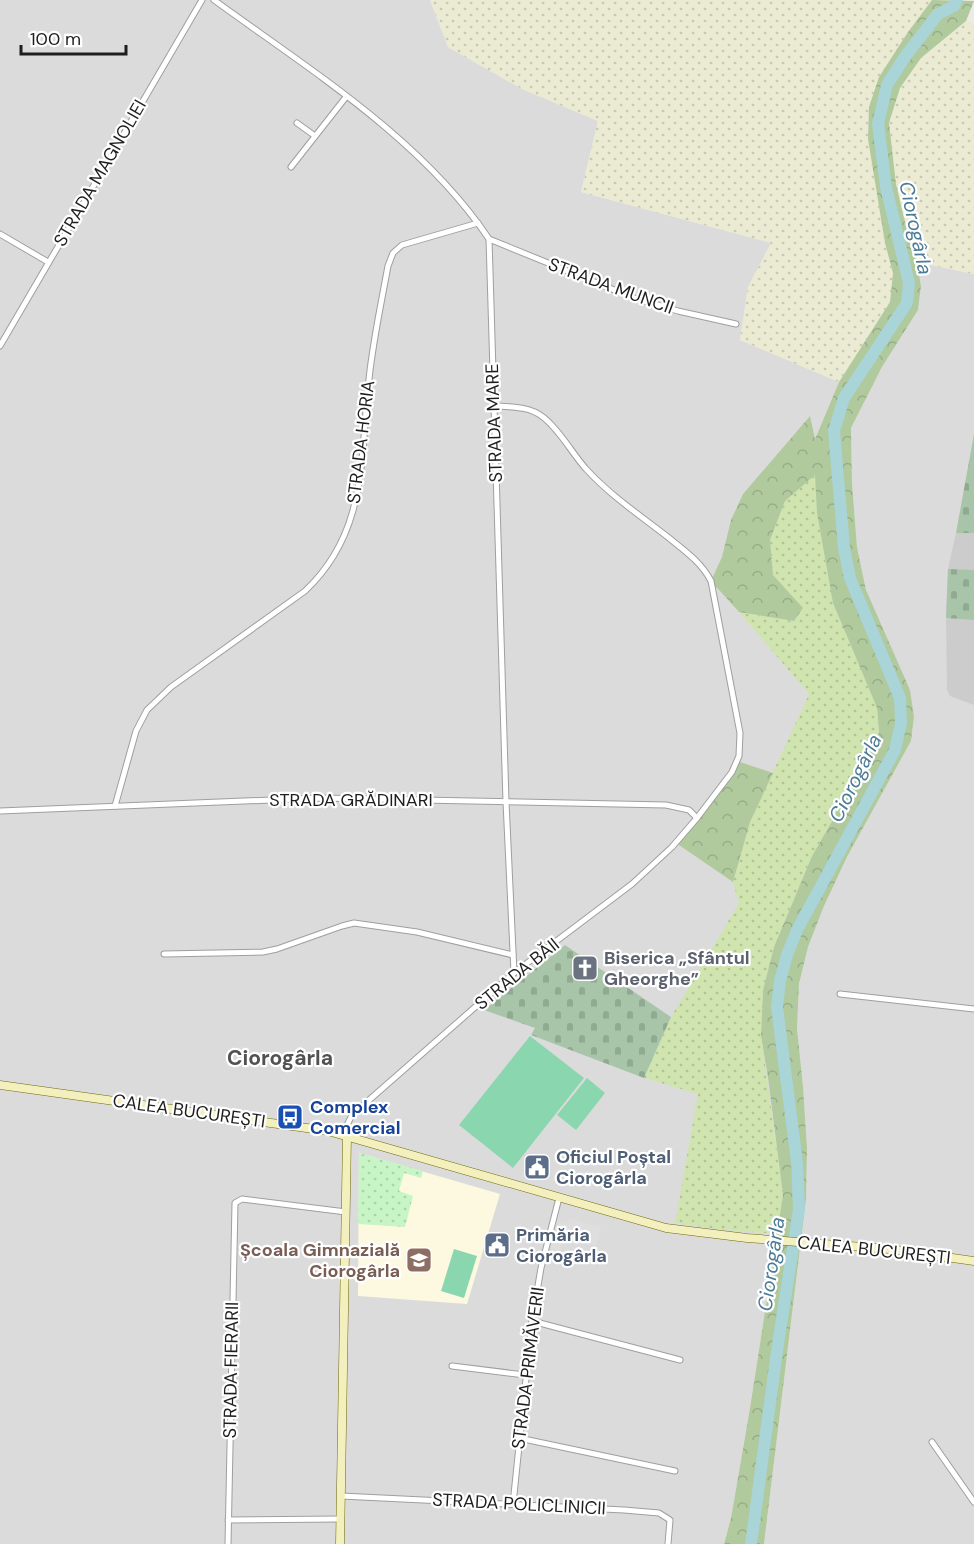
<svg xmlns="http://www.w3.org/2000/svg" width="974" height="1544" font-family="'DM Sans',sans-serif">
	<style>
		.residential { fill: #dcdbdb }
		.education { fill: #fcf9e0 }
		.religious { fill: #ccc }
		.farmland { fill: url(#farmland-dots) }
		.grass { fill: url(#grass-dots) }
		.forest { fill: url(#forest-crowns) }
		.cemetery { fill: url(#cemetery-stones) }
		.park { fill: url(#park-dots) }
		.pitch { fill: #8ad7af }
		.parking { fill: #dedede }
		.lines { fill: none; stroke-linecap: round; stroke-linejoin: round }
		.river { stroke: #a9d4d8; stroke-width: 12 }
		.minor-casing { stroke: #9f9f9f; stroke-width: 7 }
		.secondary-casing { stroke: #6c6a0e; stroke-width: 9 }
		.minor { stroke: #fff; stroke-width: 5 }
		.secondary { stroke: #f4f0be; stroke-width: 8 }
		.labels { text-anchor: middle; stroke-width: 4.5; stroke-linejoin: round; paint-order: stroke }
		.street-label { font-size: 18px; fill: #1e1e1e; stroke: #fff }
		.worship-label { font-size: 18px; font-weight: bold; fill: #5b616d; stroke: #fff; text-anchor: start }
		.transit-label { font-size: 18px; font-weight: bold; fill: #164399; stroke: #fff; text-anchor: start }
		.service-label { font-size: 18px; font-weight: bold; fill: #4e5e75; stroke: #fff; text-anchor: start }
		.education-label { font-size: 18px; font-weight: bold; fill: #785e54; stroke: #fff; text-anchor: end }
		.water-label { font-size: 20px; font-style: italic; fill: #4c7b97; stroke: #fff }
		.quarter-label { font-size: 21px; font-weight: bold; fill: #515151; stroke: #fff }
	</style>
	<defs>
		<pattern id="farmland-dots" width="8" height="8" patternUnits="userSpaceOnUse" patternTransform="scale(1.5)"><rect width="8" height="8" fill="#ebead2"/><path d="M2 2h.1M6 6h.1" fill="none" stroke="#c9c8b4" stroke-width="1.8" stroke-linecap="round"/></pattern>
		<pattern id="grass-dots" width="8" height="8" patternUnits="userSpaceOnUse" patternTransform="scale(1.5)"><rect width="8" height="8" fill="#d0e4af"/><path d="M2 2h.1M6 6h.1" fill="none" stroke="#b2c396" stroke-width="1.8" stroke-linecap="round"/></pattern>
		<pattern id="forest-crowns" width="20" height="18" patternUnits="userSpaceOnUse" patternTransform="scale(1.5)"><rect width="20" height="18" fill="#b0ca9d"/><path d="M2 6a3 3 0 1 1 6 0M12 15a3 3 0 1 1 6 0" fill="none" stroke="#97ad87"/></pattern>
		<pattern id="cemetery-stones" width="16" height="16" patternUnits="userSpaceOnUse" patternTransform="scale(1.5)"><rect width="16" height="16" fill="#a8c5a9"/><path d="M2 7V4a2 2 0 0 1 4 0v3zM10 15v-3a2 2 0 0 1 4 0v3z" fill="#90a991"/></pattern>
		<pattern id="park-dots" width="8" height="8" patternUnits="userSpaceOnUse" patternTransform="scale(1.5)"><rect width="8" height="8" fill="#c8f5c6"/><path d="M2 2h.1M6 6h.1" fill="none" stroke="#abd2aa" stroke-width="1.8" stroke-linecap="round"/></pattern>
	</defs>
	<rect width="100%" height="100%" fill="#eeeae5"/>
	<g class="residential">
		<path d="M0 0H430L448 47 522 89 598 121 581 192 771 243 748 287 740 340 839 382 814 441 866 762 812 856 774 947 763 990 761 1036 768 1078 783 1195 750 1408 731 1518 724 1544H0Z"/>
		<path d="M917 262 974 274V1544H764L806 1199 807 1148 803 1086 797 1028 799 984 808 947 824 906 847 857 911 741 914 717 866 590 857 547 852 483 851 428 882 367 918 310 921 286Z"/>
	</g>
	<path class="education" d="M359 1153 500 1194 467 1304 358 1296Z"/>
	<path class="religious" d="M956 533H974V705L950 696 947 690 946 618 948 569Z"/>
	<g class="farmland">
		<path d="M430 0H932L908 32 879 77 869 107 868 139 885 243 893 273V288L890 302 839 382 740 340 748 287 771 243 581 192 598 121 522 89 448 47Z"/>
		<path d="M966 21 974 24V274L917 262 909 239 896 184 889 123 900 88 921 58Z"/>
	</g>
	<path class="grass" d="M815 475 817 513 833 603 877 708 879 733 866 762 812 856 774 947 763 990 761 1036 783 1195 778 1234 725 1230 675 1223 698 1094 644 1078 671 1017 739 903 733 882 750 822 809 694 739 612 793 621 803 609 773 575 770 540 785 501Z"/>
	<g class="forest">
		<path d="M932 0 974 1 966 21 921 58 900 88 889 123 896 184 909 239 917 262 921 286 918 310 882 367 851 428 852 483 857 547 866 590 910 690 914 717 911 741 847 857 824 906 808 947 799 984 797 1028 803 1086 807 1148 806 1199 764 1544H724L731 1518 750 1408 783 1195 768 1078 761 1036 763 990 774 947 812 856 866 762 879 733 877 708 833 603 817 513 815 475 785 501 770 540 773 575 803 608 794 621 739 612 711 581 722 557 731 520 743 494 810 416 815 439 839 382 890 302 893 273 885 243 868 139 869 107 879 77 908 32Z"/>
		<path d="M737 761 773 773 750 822 733 882 676 843 685 834Z"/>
	</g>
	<g class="cemetery">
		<path d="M974 434V533H956Z"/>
		<path d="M948 569 974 570V620L946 618Z"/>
		<path d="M565 945 671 1017 644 1078 531 1035 535 1028 484 1010Z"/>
	</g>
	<path class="park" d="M359 1153 423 1171 421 1178 404 1173 399 1191 413 1196 405 1227 358 1224Z"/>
	<g class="pitch">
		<path d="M530 1036 584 1078 513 1168 459 1125Z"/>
		<path d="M587 1078 605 1093 576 1130 557 1115Z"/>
		<path d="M454 1249 477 1256 464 1298 441 1291Z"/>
	</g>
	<path class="parking" d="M568 1218 601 1227 596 1246 564 1237 557 1264 547 1261 558 1222 567 1224Z"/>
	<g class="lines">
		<path class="river" d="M751 1544 778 1344 799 1209 797 1162 777 1007 780 981 787 955 797 930 895 750 901 723 900 698 850 578 844 548 834 431 844 398 907 303 909 283 886 187 878 124 887 85 904 58 938 14 954 6 957 0"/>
		<defs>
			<g id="minor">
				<path d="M214 0C310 70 422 139 489 239L506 802 514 973"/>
				<path d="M297 123 315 136"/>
				<path d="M291 167 346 97"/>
				<path d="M0 234 48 262"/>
				<path d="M489 239 634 298 678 311 736 324"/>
				<path d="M0 346 202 0"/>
				<path d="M115 806 136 731 147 710 171 687 305 591C368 532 360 457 369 379 373 341 381 304 388 266L393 253 402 245 478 223"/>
				<path d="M0 811 319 798 666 805 689 810 697 818"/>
				<path d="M164 954 263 952 277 949 342 926 354 923 417 932 513 955"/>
				<path d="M840 994 974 1009"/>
				<path d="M347 1136V1125L352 1115 514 973 632 884 672 847 697 818 732 772 739 756 740 733 711 581C701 562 685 551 669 538 641 516 611 496 587 470 572 454 561 431 543 417 529 406 511 407 494 406"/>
				<path d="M532 1321 680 1360"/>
				<path d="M452 1366 525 1375"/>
				<path d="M519 1438 675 1471"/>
				<path d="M932 1442 974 1502"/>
				<path d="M341 1496 624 1510 659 1513 670 1520 668 1544"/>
				<path d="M513 1504 532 1321 541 1268 559 1198"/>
				<path d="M228 1520 341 1519"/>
				<path d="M228 1544 235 1203 242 1199 346 1212"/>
			</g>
			<g id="secondary">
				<path d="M0 1085 328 1131 666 1228 747 1238 889 1249 974 1261"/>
				<path d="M340 1544 347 1136"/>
			</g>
		</defs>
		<use href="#minor" class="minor-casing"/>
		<use href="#secondary" class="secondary-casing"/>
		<use href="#minor" class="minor"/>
		<use href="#secondary" class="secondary"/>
	</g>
	<defs>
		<symbol id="church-square" viewBox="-11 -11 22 22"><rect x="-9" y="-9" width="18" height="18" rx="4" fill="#6b7280" stroke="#fff"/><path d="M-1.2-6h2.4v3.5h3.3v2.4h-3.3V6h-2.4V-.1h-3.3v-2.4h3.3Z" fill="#fff"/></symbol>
		<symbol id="bus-square" viewBox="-11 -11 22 22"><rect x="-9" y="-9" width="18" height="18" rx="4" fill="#1a4fb4" stroke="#fff"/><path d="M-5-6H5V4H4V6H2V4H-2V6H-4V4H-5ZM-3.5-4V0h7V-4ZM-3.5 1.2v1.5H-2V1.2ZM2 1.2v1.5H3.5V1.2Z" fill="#fff"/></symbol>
		<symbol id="civic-square" viewBox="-11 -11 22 22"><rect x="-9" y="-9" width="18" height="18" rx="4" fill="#5c6f8a" stroke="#fff"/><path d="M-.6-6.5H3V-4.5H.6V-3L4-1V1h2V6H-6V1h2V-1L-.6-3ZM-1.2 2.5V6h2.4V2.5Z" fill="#fff"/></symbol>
		<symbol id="school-square" viewBox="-11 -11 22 22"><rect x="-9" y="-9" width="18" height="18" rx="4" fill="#8d6e63" stroke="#fff"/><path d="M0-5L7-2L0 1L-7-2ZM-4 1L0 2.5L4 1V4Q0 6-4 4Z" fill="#fff"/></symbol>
	</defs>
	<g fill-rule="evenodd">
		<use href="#church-square" x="570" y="953" width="30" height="30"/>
		<use href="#bus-square" x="275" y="1102" width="30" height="30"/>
		<use href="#civic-square" x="522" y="1152" width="30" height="30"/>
		<use href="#civic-square" x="482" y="1230" width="30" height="30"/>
		<use href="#school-square" x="404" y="1245" width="30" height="30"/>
	</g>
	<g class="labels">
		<g class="street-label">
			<text transform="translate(100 173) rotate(-60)" y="6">STRADA MAGNOLIEI</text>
			<text transform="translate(611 286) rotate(20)" y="6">STRADA MUNCII</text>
			<text transform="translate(494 423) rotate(-92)" y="6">STRADA MARE</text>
			<text transform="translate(361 442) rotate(-83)" y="6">STRADA HORIA</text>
			<text x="351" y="806">STRADA GRĂDINARI</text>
			<text transform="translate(517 974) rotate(-39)" y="6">STRADA BĂII</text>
			<text transform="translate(189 1111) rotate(8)" y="6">CALEA BUCUREȘTI</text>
			<text transform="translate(874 1250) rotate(6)" y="6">CALEA BUCUREȘTI</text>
			<text transform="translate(528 1368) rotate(-83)" y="6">STRADA PRIMĂVERII</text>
			<text transform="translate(231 1370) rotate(-89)" y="6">STRADA FIERARII</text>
			<text transform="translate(519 1504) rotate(3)" y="6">STRADA POLICLINICII</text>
		</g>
		<g class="worship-label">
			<text x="604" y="964">Biserica „Sfântul<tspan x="604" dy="21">Gheorghe”</tspan></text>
		</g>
		<g class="transit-label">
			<text x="310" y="1113">Complex<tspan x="310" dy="21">Comercial</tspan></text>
		</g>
		<g class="service-label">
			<text x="556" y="1163">Oficiul Poștal<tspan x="556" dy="21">Ciorogârla</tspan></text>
			<text x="516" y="1241">Primăria<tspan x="516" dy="21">Ciorogârla</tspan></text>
		</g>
		<g class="education-label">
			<text x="400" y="1256">Școala Gimnazială<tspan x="400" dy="21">Ciorogârla</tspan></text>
		</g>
		<g class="water-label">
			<text transform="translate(916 228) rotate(78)" y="7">Ciorogârla</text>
			<text transform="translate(855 778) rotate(-64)" y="7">Ciorogârla</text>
			<text transform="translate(771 1264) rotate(-82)" y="7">Ciorogârla</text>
		</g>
		<g class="quarter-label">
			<text x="280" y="1065">Ciorogârla</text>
		</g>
	</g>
	<path d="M21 45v9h105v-9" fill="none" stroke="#1e1e1e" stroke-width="3"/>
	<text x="30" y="45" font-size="18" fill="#1e1e1e" stroke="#ffffff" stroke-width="4.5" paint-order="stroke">100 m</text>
</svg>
